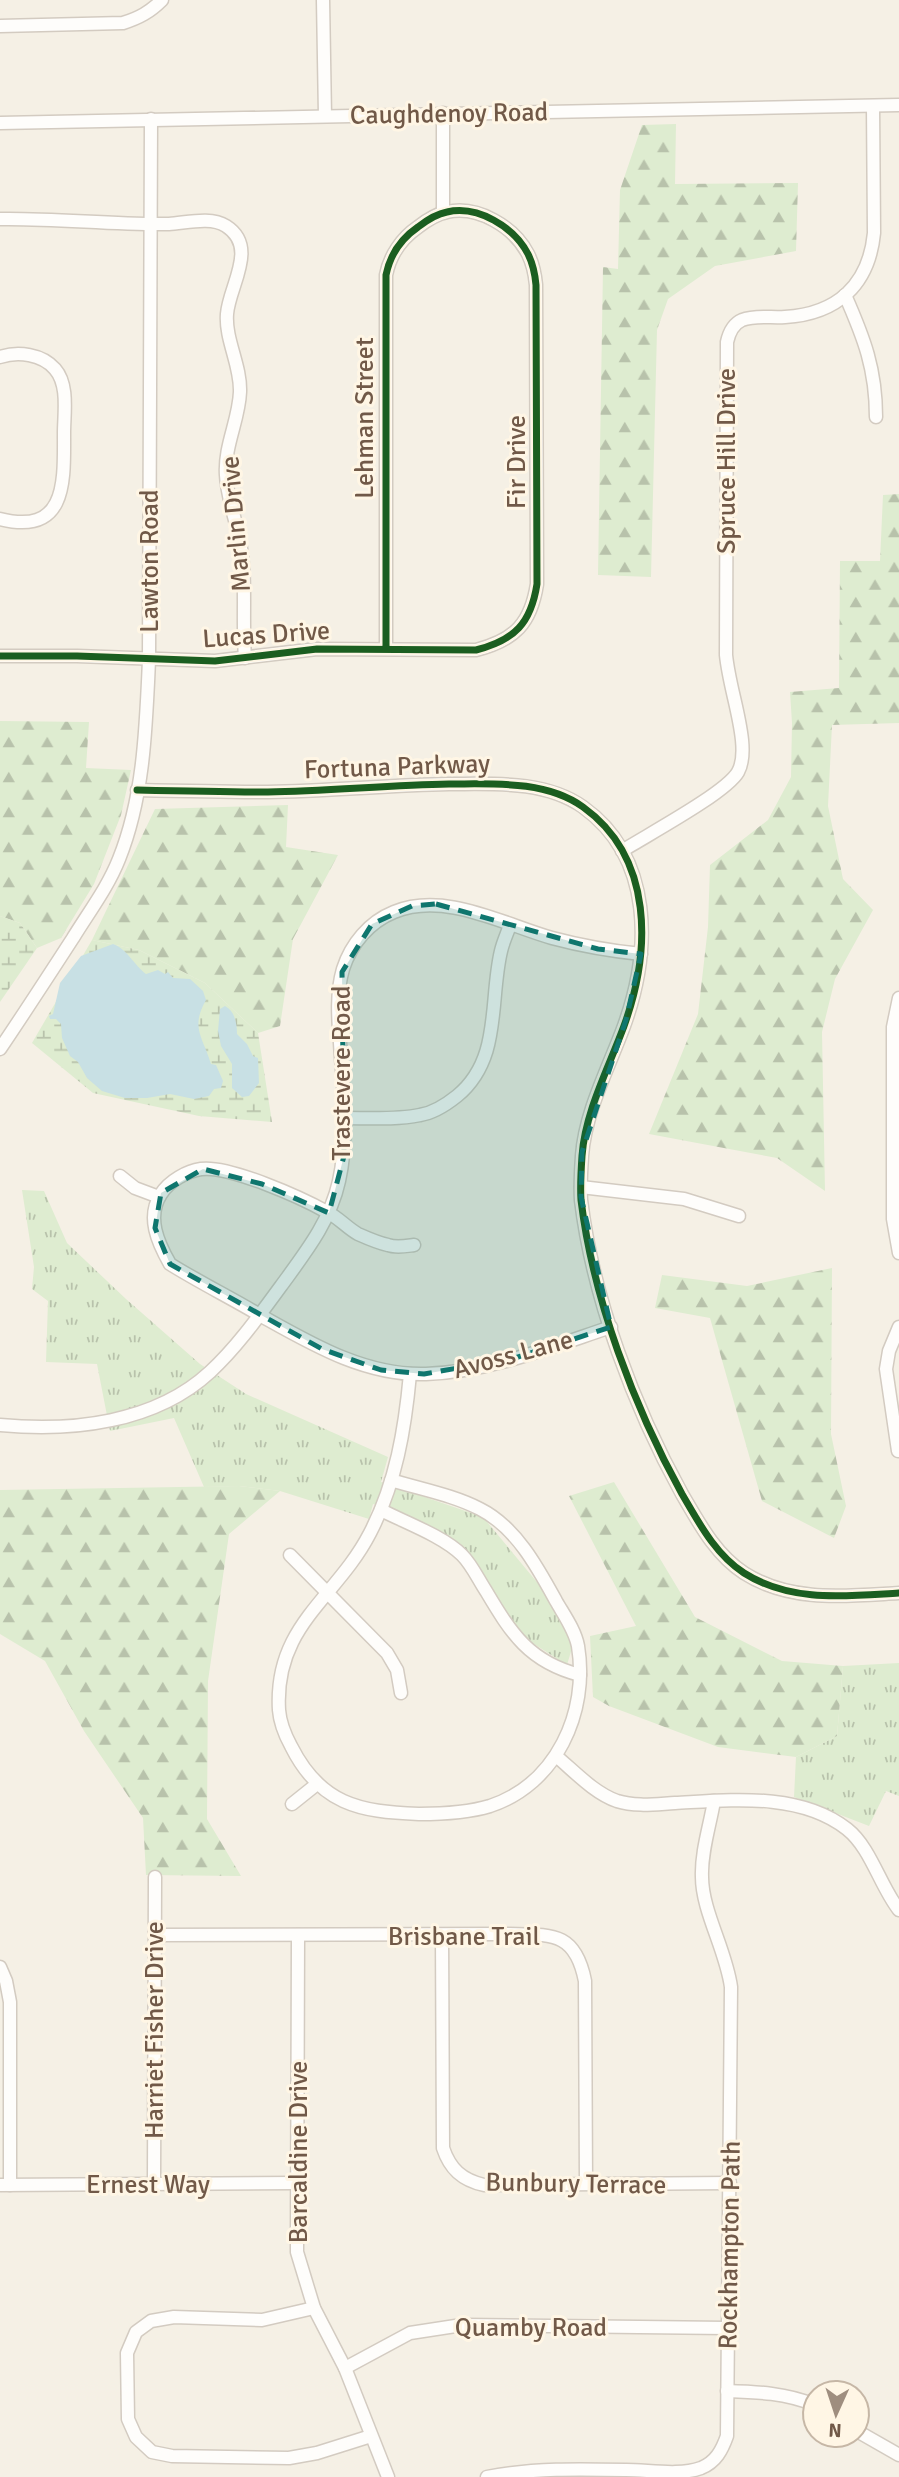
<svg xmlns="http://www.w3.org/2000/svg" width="899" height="2477" font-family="Signika,sans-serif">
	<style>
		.grass { fill: url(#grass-tufts) }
		.forest { fill: url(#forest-firs) }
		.wetland { fill: url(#wetland-marsh) }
		.water { fill: #c8e0e4 }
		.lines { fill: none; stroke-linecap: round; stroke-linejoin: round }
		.minor-casing { stroke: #d3cbc1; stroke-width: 15 }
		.minor { stroke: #fefdfb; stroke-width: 12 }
		.cycleway-casing { stroke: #fff6e5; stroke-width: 11 }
		.cycleway { stroke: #1b5e20; stroke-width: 7 }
		.marked { fill: #0f766e; fill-opacity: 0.2; stroke: #0f766e; stroke-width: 5; stroke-dasharray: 14 9; stroke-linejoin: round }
		.labels { text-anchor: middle; stroke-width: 6; stroke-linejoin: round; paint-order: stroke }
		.street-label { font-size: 26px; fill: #715948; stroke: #fff6e5 }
	</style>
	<defs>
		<pattern id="grass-tufts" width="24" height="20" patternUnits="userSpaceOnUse" patternTransform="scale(1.75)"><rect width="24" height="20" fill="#deecd0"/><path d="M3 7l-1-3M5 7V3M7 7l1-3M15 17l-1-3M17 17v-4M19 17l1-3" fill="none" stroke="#b8c2ab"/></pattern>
		<pattern id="forest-firs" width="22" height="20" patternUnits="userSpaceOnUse" patternTransform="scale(1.75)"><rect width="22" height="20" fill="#deecd0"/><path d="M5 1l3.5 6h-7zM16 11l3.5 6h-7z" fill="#b8c2ab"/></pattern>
		<pattern id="wetland-marsh" width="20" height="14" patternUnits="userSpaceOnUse" patternTransform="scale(1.75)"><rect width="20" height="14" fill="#deecd0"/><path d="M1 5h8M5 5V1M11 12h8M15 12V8" fill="none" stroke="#b8c2ab"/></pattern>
	</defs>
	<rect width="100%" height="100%" fill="#f5f0e5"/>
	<g class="grass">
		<path d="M22 1190 44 1191 67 1243 126 1299 200 1364 246 1394 388 1457 381 1482 483 1517 556 1605 572 1648 567 1665 523 1637 469 1553 397 1511 373 1504 369 1519 280 1491 239 1486 204 1487 174 1418 110 1431 97 1364 46 1362 48 1301 32 1289 34 1267Z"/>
		<path d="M899 1663V1796L886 1791 869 1826 794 1797 796 1757 837 1736 843 1666Z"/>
	</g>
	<g class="forest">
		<path d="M676 124 675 184 798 183 796 251 715 266 668 299 657 330 651 577 598 575 603 267 618 269 620 190 642 125Z"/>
		<path d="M899 494V723L832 725 828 806 843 879 873 910 835 979 822 1032 825 1191 777 1158 649 1134 698 1014 708 927 710 865 768 820 791 777 792 723 790 692 839 688 840 561H880L883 495Z"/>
		<path d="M0 721 89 722 86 768 131 770 121 815 94 884 61 938 37 948 20 923 0 916Z"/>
		<path d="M288 805 286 847 338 855 293 939 280 1026 258 1033 205 983 139 950 92 940 155 809Z"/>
		<path d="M832 1268 831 1434 846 1506 834 1538 762 1501 710 1318 655 1308 662 1275 747 1286Z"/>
		<path d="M614 1482 695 1617 782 1661 843 1666 837 1736 796 1757 718 1747 609 1706 593 1697 590 1636 636 1626 569 1496Z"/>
		<path d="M239 1486 280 1491 229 1534 208 1681 207 1819 241 1876 146 1875 143 1818 84 1731 45 1661 0 1634V1490Z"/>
	</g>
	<g class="wetland">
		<path d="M0 916 20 923 37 948 0 1002Z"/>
		<path d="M92 940 139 950 205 983 258 1033 272 1122 199 1116 93 1093 32 1043Z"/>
	</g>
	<g class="water">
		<path d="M113 944C127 949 134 965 146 974L158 970 165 974 168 972 173 978 190 979 203 991 206 1000C190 1028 203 1037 211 1064L216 1065 223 1081 221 1088 214 1089 209 1096 194 1099 170 1094 147 1098H125L102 1091 87 1078 78 1062 70 1056 62 1038 61 1024 56 1019H50L49 1016 53 1014 60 983 81 956Z"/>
		<path d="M225 1006C235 1011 237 1024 237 1034L247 1044 253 1056 258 1058 259 1083 249 1096 242 1097 232 1088V1064L221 1046 218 1031 220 1009Z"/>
	</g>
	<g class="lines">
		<defs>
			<g id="minor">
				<path d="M323 0 325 116"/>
				<path d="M0 26 123 23C139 18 150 12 162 0"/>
				<path d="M443 113V212"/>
				<path d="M0 123 899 105"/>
				<path d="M0 219C56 218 113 225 169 224 186 223 211 216 226 226 259 247 229 286 227 314 225 340 241 365 240 392 239 420 224 446 226 475 227 498 236 519 240 542 247 579 242 620 245 658"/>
				<path d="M845 295C864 338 876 369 876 417"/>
				<path d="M0 357C18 351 42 354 55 369 69 385 64 413 64 433 64 480 68 536 0 519"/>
				<path d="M0 656H77L215 661 317 649 476 650C515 640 531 623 537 584L536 285C535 274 533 264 528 254 514 227 478 205 447 212 436 214 427 220 418 227 402 238 390 255 386 275V649"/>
				<path d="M137 790C181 791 225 792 268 792 329 791 389 785 449 784 493 784 545 780 583 807 654 858 651 951 624 1026 609 1067 585 1112 582 1156 581 1171 580 1186 581 1200 593 1299 634 1407 682 1494 699 1523 715 1554 744 1573 791 1603 846 1596 899 1593"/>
				<path d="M622 851C647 835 726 793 738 772 743 763 743 750 742 740 739 711 729 684 726 655L727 342C729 333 733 324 742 320 755 315 771 318 785 317 837 314 869 285 874 233L873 106"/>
				<path d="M899 998 893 1027V1219L899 1253"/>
				<path d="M0 1049C25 1012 49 975 73 938 89 912 108 887 119 859 144 797 146 727 149 660L151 119"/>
				<path d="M344 1118C369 1118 395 1120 420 1115 433 1113 447 1104 457 1096 502 1059 489 1001 501 951 503 942 507 934 510 925"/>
				<path d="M120 1176 135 1188 159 1197"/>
				<path d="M581 1187 684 1199 739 1216"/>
				<path d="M414 1245C406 1246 396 1248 388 1245 378 1243 367 1238 358 1234 347 1228 338 1217 327 1212 302 1198 229 1165 201 1169 187 1171 169 1181 161 1194 146 1217 158 1243 170 1264 199 1282 229 1297 258 1314 310 1343 364 1376 426 1374 489 1372 551 1347 611 1327"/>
				<path d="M0 1425C71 1432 155 1423 210 1372 237 1347 259 1316 281 1286 305 1253 330 1222 339 1181 349 1136 343 1089 340 1043 338 1019 336 993 343 969 351 944 369 922 394 912 444 891 503 924 552 938 582 946 611 951 641 954"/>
				<path d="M898 1451 886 1369 889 1351 899 1327"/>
				<path d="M391 1480C420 1489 453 1495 480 1509 516 1527 538 1568 556 1601 564 1615 575 1630 578 1646 589 1713 556 1784 490 1806 467 1813 442 1814 419 1814 359 1812 320 1804 291 1746 285 1735 280 1723 279 1710 274 1625 336 1599 370 1533 396 1483 405 1429 410 1374"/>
				<path d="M381 1510C404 1522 443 1536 462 1555 472 1565 478 1579 486 1591 511 1633 529 1662 580 1675"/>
				<path d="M290 1555 387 1653 397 1670 401 1693"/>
				<path d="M556 1756C574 1771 594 1793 617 1801 636 1807 656 1804 675 1803 731 1800 800 1792 847 1829 871 1848 880 1886 899 1910"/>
				<path d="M292 1804 317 1784"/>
				<path d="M155 1935 506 1934C550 1935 575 1930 585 1981L586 2183"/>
				<path d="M298 1935 297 2252 314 2308 345 2368 388 2477"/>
				<path d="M442 1935 443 2148C450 2169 462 2180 484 2185L730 2183"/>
				<path d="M0 1967 6 1981 10 2002V2185"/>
				<path d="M154 2184 155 1877"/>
				<path d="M0 2185 297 2183"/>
				<path d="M314 2308 262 2320 174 2317 151 2321 136 2332 127 2353 128 2419 136 2437 152 2452 172 2456 289 2458 317 2453 371 2436"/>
				<path d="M345 2368 410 2333 462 2325 727 2328"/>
				<path d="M727 2391C758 2392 786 2393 815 2405"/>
				<path d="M857 2431 899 2455"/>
				<path d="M487 2477C533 2468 579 2469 626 2470 649 2470 679 2476 701 2468 716 2462 722 2450 727 2436L731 1987C726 1950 702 1911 702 1877 701 1852 710 1825 714 1801"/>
			</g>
		</defs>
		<use href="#minor" class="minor-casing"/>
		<use href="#minor" class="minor"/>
		<defs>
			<g id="cycleway">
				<path d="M0 656H77L215 661 317 649 476 650C515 640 531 623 537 584L536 285C535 274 533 264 528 254 514 227 478 205 447 212 436 214 427 220 418 227 402 238 390 255 386 275V649"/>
				<path d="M137 790C181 791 225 792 268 792 329 791 389 785 449 784 493 784 545 780 583 807 654 858 651 951 624 1026 609 1067 585 1112 582 1156 581 1171 580 1186 581 1200 593 1299 634 1407 682 1494 699 1523 715 1554 744 1573 791 1603 846 1596 899 1593"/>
			</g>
		</defs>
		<use href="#cycleway" class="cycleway-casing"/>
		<use href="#cycleway" class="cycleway"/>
	</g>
	<path class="marked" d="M436 904 598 949 641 954 626 1020 582 1152 581 1197 611 1327 515 1358 424 1374 381 1370 322 1349 170 1264 155 1228 161 1193 203 1169 262 1184 329 1213 344 1156 342 972 372 924 412 906Z"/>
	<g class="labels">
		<g class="street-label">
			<text transform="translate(449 113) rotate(-1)" y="9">Caughdenoy Road</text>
			<text transform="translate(364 418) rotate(-90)" y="9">Lehman Street</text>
			<text transform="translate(726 461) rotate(-90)" y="9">Spruce Hill Drive</text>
			<text transform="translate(516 462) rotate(-90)" y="9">Fir Drive</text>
			<text transform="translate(235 524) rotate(-95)" y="9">Marlin Drive</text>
			<text transform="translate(149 561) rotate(-90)" y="9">Lawton Road</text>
			<text transform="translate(266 634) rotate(-4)" y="9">Lucas Drive</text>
			<text transform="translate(397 766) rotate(-2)" y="9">Fortuna Parkway</text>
			<text transform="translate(341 1073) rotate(-90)" y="9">Trastevere Road</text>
			<text transform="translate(513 1354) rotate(-15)" y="9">Avoss Lane</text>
			<text x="464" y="1945">Brisbane Trail</text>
			<text transform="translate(154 2030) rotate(-90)" y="9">Harriet Fisher Drive</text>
			<text transform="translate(298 2152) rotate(-90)" y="9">Barcaldine Drive</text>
			<text transform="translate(576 2183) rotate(1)" y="9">Bunbury Terrace</text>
			<text x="148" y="2193">Ernest Way</text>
			<text transform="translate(729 2245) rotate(-89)" y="9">Rockhampton Path</text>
			<text x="531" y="2336">Quamby Road</text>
		</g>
	</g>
	<g transform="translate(836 2414) rotate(183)"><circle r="33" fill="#fff6e5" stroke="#c6b7a6" stroke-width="2"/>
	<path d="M0-5L12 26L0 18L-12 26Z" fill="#9f8e7f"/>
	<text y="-10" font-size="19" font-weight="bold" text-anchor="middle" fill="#715948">N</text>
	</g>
</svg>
